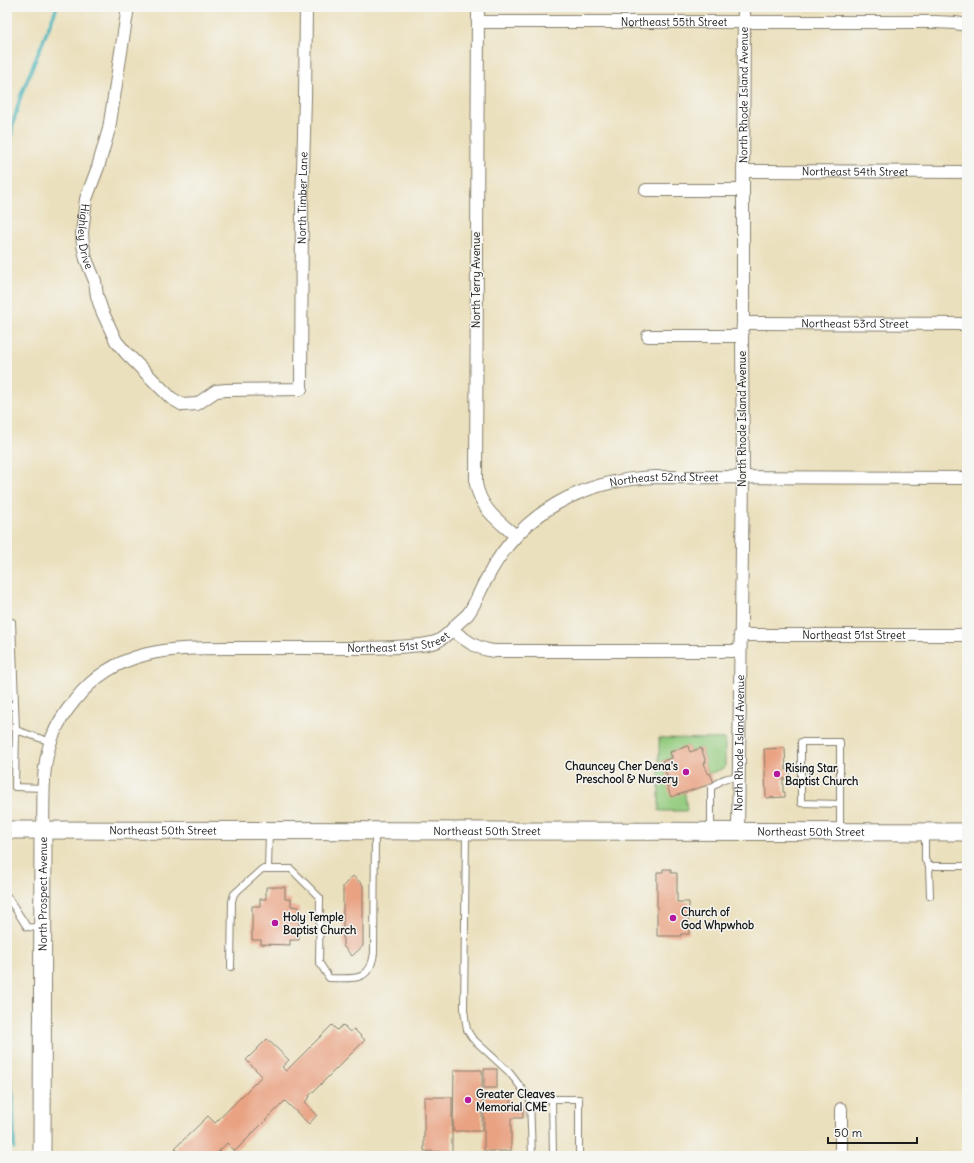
<svg xmlns="http://www.w3.org/2000/svg" width="974" height="1163" font-family="Delius,sans-serif">
	<style>
		.green { fill: #92ca7d; stroke: #57734c }
		.lines { fill: none; stroke-linecap: round; stroke-linejoin: round }
		.stream { stroke: #42b2ba; stroke-width: 3.5 }
		.building { fill: #e9a383 }
		.lane-casing { stroke: #847e6c; stroke-width: 8 }
		.street-casing { stroke: #847e6c; stroke-width: 14 }
		.secondary-casing { stroke: #847e6c; stroke-width: 19 }
		.lane { stroke: #fff; stroke-width: 6 }
		.street { stroke: #fff; stroke-width: 12 }
		.secondary { stroke: #fff; stroke-width: 17 }
		.poi-dot { fill: #b5179e; stroke: #f6f6f2; stroke-width: 1.5 }
		.labels { text-anchor: middle; stroke-width: 3; stroke-linejoin: round; paint-order: stroke }
		.street-label { font-size: 11px; fill: #1c1c1c; stroke: #f6f6f2 }
		.poi-label { font-size: 11px; font-weight: bold; fill: #1c1c1c; stroke: #f6f6f2; text-anchor: start }
	</style>
	<rect width="100%" height="100%" fill="#f6f6f2"/>
	<filter id="ink" filterUnits="userSpaceOnUse"><feTurbulence type="fractalNoise" baseFrequency=".025" numOctaves="2"/><feDisplacementMap in="SourceGraphic" scale="8" xChannelSelector="R" yChannelSelector="G"/><feConvolveMatrix kernelMatrix="1 2 1 2 8 2 1 2 1" color-interpolation-filters="sRGB"/></filter>
	<filter id="wash" filterUnits="userSpaceOnUse"><feTurbulence type="fractalNoise" baseFrequency=".012" numOctaves="4" result="noise"/><feDisplacementMap in="SourceGraphic" scale="16" xChannelSelector="R" yChannelSelector="G"/><feGaussianBlur stdDeviation="0.9" result="paint"/><feColorMatrix in="noise" values="0 0 0 0 0 0 0 0 0 0 0 0 0 0 0 0 0 1.4 0 .05"/><feComposite in="paint" operator="in"/></filter>
	<g filter="url(#wash)">
		<rect width="100%" height="100%" fill="#ebe0bd"/>
		<path class="green" d="M659 738 725 739V768L708 774 704 763 706 762 701 748 690 752 688 746 670 752 672 758 662 761 668 779 685 793 687 811H659Z"/>
		<g class="lines">
			<g class="stream">
				<path d="M7 181 9 178 12 127 21 95 57 7"/>
				<path d="M7 1063 13 1095 14 1148"/>
			</g>
		</g>
		<g id="blocks">
			<g class="building">
				<path d="M688 746 690 752 701 748 706 762 704 763 708 774 710 773 714 783 671 797 665 780 668 779 662 761 672 758 670 752Z"/>
				<path d="M785 748 786 770H790V779H783V792H785V797L766 798 764 749Z"/>
				<path d="M663 869H671V873H677V902H689V934H681V936H657V872H663Z"/>
				<path d="M353 876 363 885V946L352 956 343 946V886Z"/>
				<path d="M266 887H285V899H291V906L299 907V940H290V945L261 944V940H252V906H260V899H266Z"/>
				<path d="M332 1025 337 1030 343 1025 350 1032 354 1029 365 1040 309 1096 310 1097 305 1102 317 1115 309 1124 285 1101 235 1151 227 1143 214 1156H183L175 1148 208 1116 215 1123 262 1076 246 1060 267 1039 289 1060 282 1067 286 1071Z"/>
				<rect x="484" y="1069" width="13" height="19"/>
				<path d="M454 1070H482V1131H453Z"/>
				<path d="M424 1097H452V1152L424 1151Z"/>
				<path d="M484 1097H511V1106H523V1118H511V1151H484Z"/>
			</g>
		</g>
	</g>
	<g filter="url(#ink)">
		<use href="#blocks" fill-opacity="0" stroke="#847e6c" stroke-width="1"/>
		<g class="lines">
			<defs>
				<g id="lane">
					<path d="M7 622H12L16 730"/>
					<path d="M7 703 15 708"/>
					<path d="M44 788 15 787 16 730 51 742"/>
					<path d="M840 804 801 803V742H840V831"/>
					<path d="M711 830V787C716 786 718 782 722 780 727 777 733 777 739 777"/>
					<path d="M466 833 464 1010 467 1030 472 1038 509 1072 530 1099 532 1156"/>
					<path d="M925 833V860L929 866H967"/>
					<path d="M929 866 930 896"/>
					<path d="M268 868 269 833"/>
					<path d="M7 896 27 927 42 928"/>
					<path d="M231 967 232 901 234 894 262 869H291L320 898 319 962 329 978C353 978 370 983 374 953L375 832"/>
					<path d="M530 1099H579V1156"/>
					<path d="M552 1099 553 1156"/>
				</g>
				<g id="street">
					<path id="s1" d="M128 7 109 129 98 167 86 199 82 233 83 245 86 259 95 281 97 296 102 311 116 341 126 353 171 398 183 405 197 404 216 391 226 390 301 389 302 205 305 98 306 7"/>
					<path d="M478 7 476 484C481 509 498 521 516 536"/>
					<path id="s2" d="M478 22H935L955 23 967 25"/>
					<path id="s3" d="M743 171 967 172"/>
					<path d="M646 190H743"/>
					<path id="s4" d="M743 323 967 324"/>
					<path d="M648 336H742"/>
					<path d="M452 630C466 640 476 649 494 651H740"/>
					<path id="s5" d="M740 635H967"/>
					<path id="s6" d="M43 830C44 799 41 767 52 738 57 724 65 712 75 700 118 645 177 648 241 648 276 648 311 648 346 648 367 648 389 648 410 646 419 645 429 645 438 641 445 637 451 631 456 625 460 621 464 618 468 614 476 603 480 590 487 578 521 512 582 480 655 477L967 478"/>
					<path id="s7" d="M738 831 743 478 742 336 743 323V190L744 7"/>
					<path d="M841 1156V1109"/>
				</g>
				<g id="secondary">
					<path id="s8" d="M7 830 967 832"/>
					<path id="s9" d="M42 1156 43 830"/>
				</g>
			</defs>
			<use href="#lane" class="lane-casing"/>
			<use href="#street" class="street-casing"/>
			<use href="#secondary" class="secondary-casing"/>
			<use href="#lane" class="lane"/>
			<use href="#street" class="street"/>
			<use href="#secondary" class="secondary"/>
		</g>
	</g>
	<g class="poi-dot">
		<circle cx="686" cy="772" r="4"/>
		<circle cx="777" cy="774" r="4"/>
		<circle cx="673" cy="918" r="4"/>
		<circle cx="275" cy="923" r="4"/>
		<circle cx="468" cy="1100" r="4"/>
	</g>
	<g class="labels">
		<g class="street-label">
			<text dy="4" stroke="none"><textPath href="#s2" startOffset="196">Northeast 55th Street</textPath></text>
			<text dy="4" stroke="none"><textPath href="#s7" startOffset="736">North Rhode Island Avenue</textPath></text>
			<text dy="4" stroke="none"><textPath href="#s3" startOffset="112">Northeast 54th Street</textPath></text>
			<text dy="4" stroke="none"><textPath href="#s1" startOffset="752">North Timber Lane</textPath></text>
			<text dy="4" stroke="none"><textPath href="#s1" startOffset="235">Highley Drive</textPath></text>
			<text transform="translate(476 280) rotate(-90)" y="4">North Terry Avenue</text>
			<text dy="4" stroke="none"><textPath href="#s4" startOffset="112">Northeast 53rd Street</textPath></text>
			<text transform="translate(742 419) rotate(-90)" y="4">North Rhode Island Avenue</text>
			<text dy="4" stroke="none"><textPath href="#s6" startOffset="813">Northeast 52nd Street</textPath></text>
			<text dy="4" stroke="none"><textPath href="#s5" startOffset="114">Northeast 51st Street</textPath></text>
			<text dy="4" stroke="none"><textPath href="#s6" startOffset="477">Northeast 51st Street</textPath></text>
			<text dy="4" stroke="none"><textPath href="#s7" startOffset="88">North Rhode Island Avenue</textPath></text>
			<text dy="4" stroke="none"><textPath href="#s8" startOffset="156">Northeast 50th Street</textPath></text>
			<text dy="4" stroke="none"><textPath href="#s8" startOffset="480">Northeast 50th Street</textPath></text>
			<text dy="4" stroke="none"><textPath href="#s8" startOffset="804">Northeast 50th Street</textPath></text>
			<text dy="4" stroke="none"><textPath href="#s9" startOffset="262">North Prospect Avenue</textPath></text>
		</g>
		<g class="poi-label">
			<text x="678" y="770" text-anchor="end">Chauncey Cher Dena's<tspan x="678" dy="13">Preschool &amp; Nursery</tspan></text>
			<text x="785" y="772">Rising Star<tspan x="785" dy="13">Baptist Church</tspan></text>
			<text x="681" y="916">Church of<tspan x="681" dy="13">God Whpwhob</tspan></text>
			<text x="283" y="921">Holy Temple<tspan x="283" dy="13">Baptist Church</tspan></text>
			<text x="476" y="1098">Greater Cleaves<tspan x="476" dy="13">Memorial CME</tspan></text>
		</g>
	</g>
	<rect width="974" height="1163" fill="none" stroke="#f6f6f2" stroke-width="24"/>
	<path d="M828 1137v6h89v-6" fill="none" stroke="#1c1c1c" stroke-width="2"/>
	<text x="834" y="1137" font-size="12" fill="#1c1c1c" stroke="#f6f6f2" stroke-width="3" paint-order="stroke">50 m</text>
</svg>
